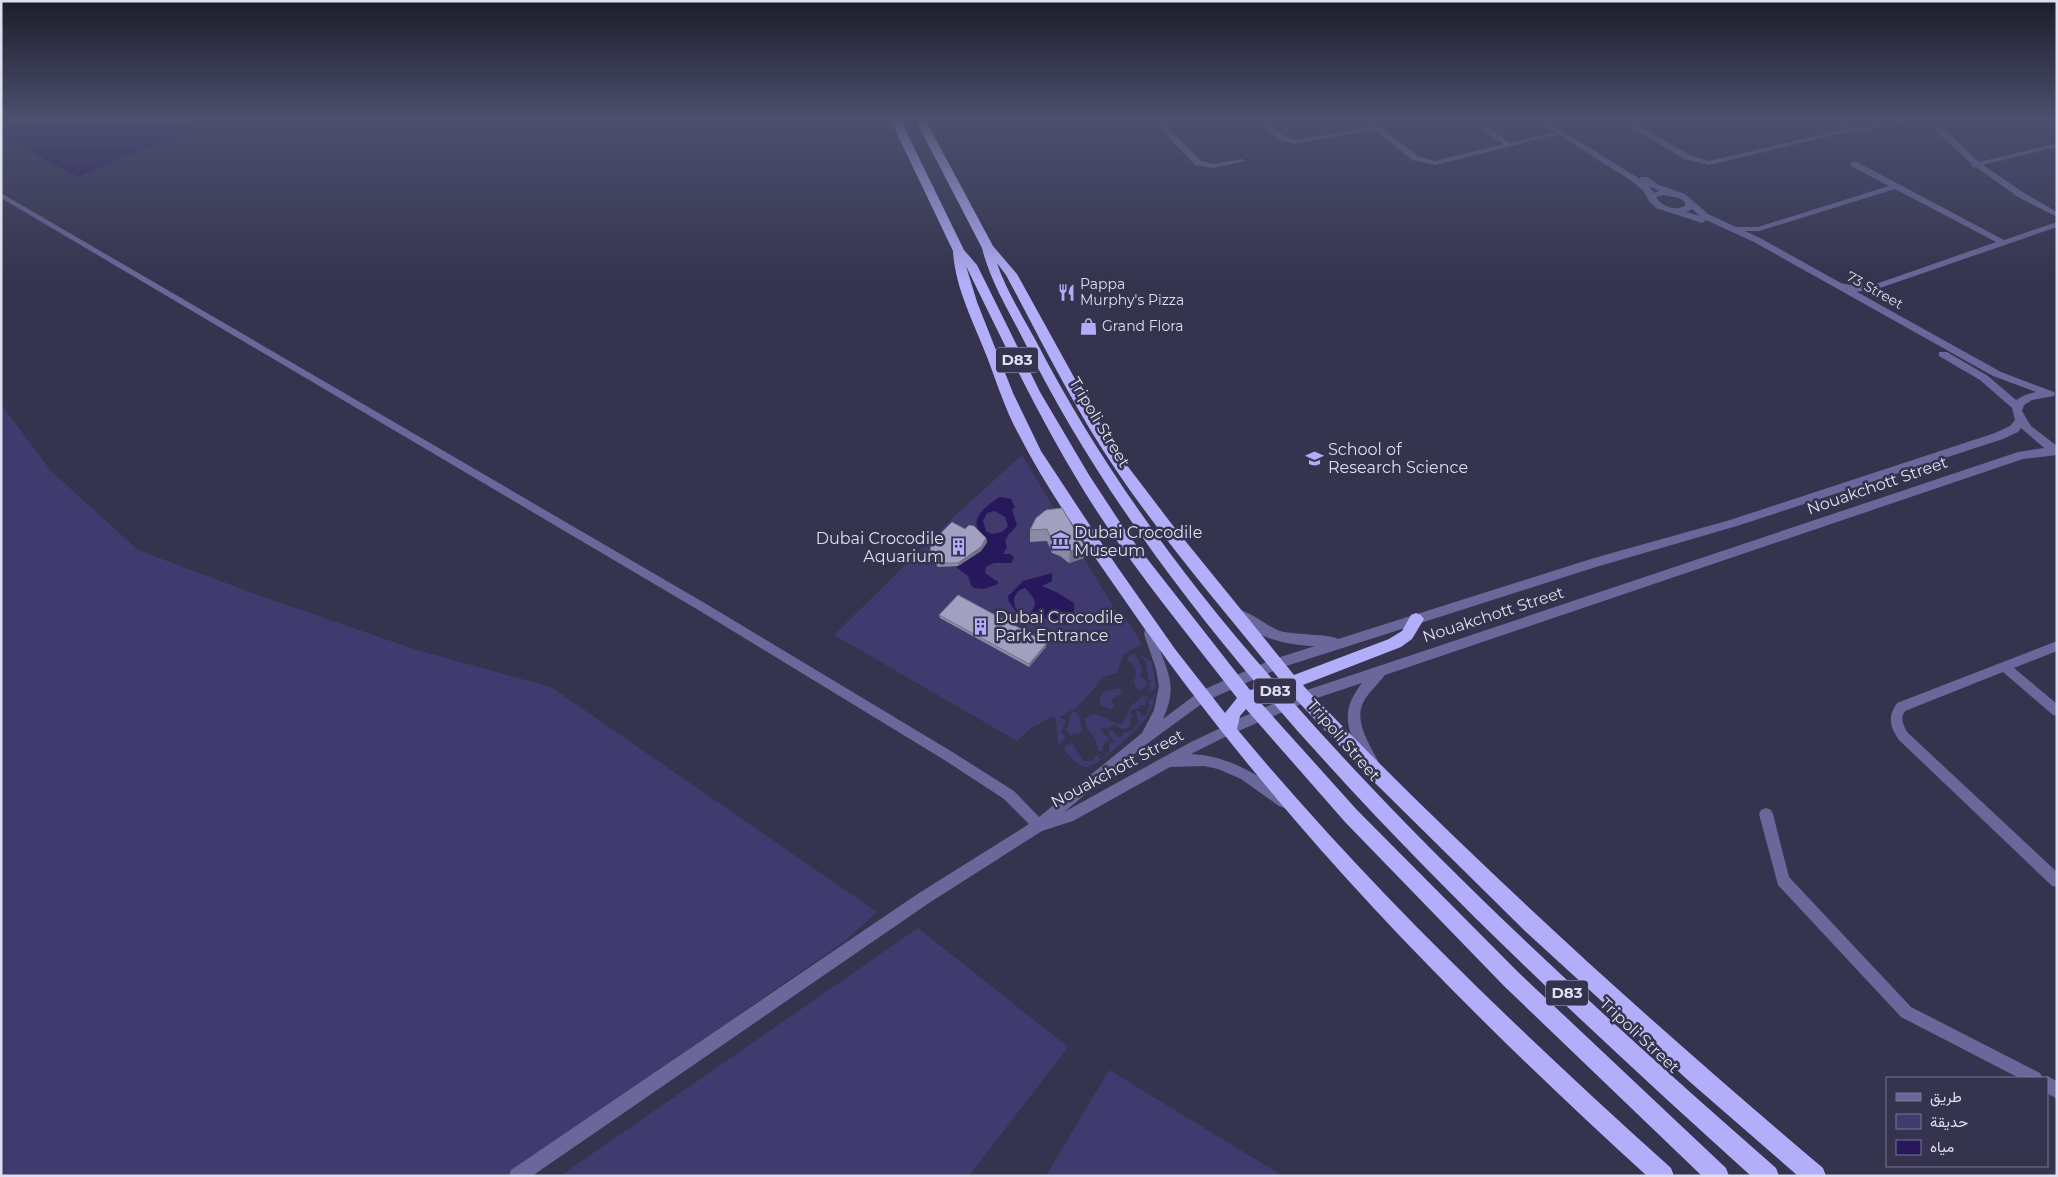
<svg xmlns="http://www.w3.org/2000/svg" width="2058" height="1177" font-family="Montserrat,Vazirmatn,sans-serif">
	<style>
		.green { fill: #403a6e }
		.water { fill: #27175c; fill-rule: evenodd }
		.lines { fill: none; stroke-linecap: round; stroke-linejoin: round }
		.minor { fill: #6a679a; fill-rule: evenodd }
		.tertiary { fill: #6a679a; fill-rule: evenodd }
		.motorway { fill: #b3aef9; fill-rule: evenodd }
		.wall { fill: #8a8aa5 }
		.shaded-wall { fill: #717086 }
		.building { fill: #a1a0c0; stroke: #717086 }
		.labels { text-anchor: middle; stroke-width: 5; stroke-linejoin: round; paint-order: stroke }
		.far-poi-label { font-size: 14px; fill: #dfdff0; stroke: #35334e; text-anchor: start }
		.far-street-label { font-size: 14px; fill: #dfdff0; stroke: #35334e }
		.shield { fill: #35334e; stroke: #acabbf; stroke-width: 1 }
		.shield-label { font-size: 15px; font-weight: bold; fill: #dfdff0 }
		.street-label { font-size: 16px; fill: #dfdff0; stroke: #35334e }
		.poi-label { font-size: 16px; fill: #dfdff0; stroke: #35334e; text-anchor: start }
	</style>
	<rect width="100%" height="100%" fill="#35334e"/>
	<g class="green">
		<path d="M1 404 51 471 138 550 255 594 417 650 551 687 877 912 844 942 506 1176H1Z"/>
		<path d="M1022 455 1117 613 1122 612 1142 644 1123 655 1117 673 1102 677 1096 687 1076 708 1060 717 1066 721 1061 732 1066 737 1058 746 1056 718 1053 716 1030 729 1017 741 834 635 960 511Z"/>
		<path d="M1135 653 1143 670 1139 675 1147 682 1146 686 1139 691 1134 684C1136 670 1139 671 1127 660L1130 655Z"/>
		<path d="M1141 655 1152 662 1156 688 1150 694 1149 692 1153 689 1144 691 1150 688 1149 684 1152 681 1148 679 1146 661 1140 656Z"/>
		<path d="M1119 688 1122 690 1121 694 1111 699 1115 708 1108 709 1101 705 1099 698 1103 692Z"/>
		<path d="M1155 693H1156C1154 700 1152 709 1148 715 1141 727 1097 768 1086 767 1077 766 1070 756 1065 751V746L1072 743 1083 761H1092L1097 755 1100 754 1098 759H1101L1109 752V744L1115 741 1108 734V731L1112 730 1119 738 1122 736 1124 732 1131 731 1139 722 1135 710 1139 711 1142 716 1146 715 1150 705 1148 701 1153 698Z"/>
		<path d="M1143 696 1149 697 1146 699 1145 706 1139 705 1140 708 1131 710 1130 714 1134 716 1129 719 1131 722 1129 728 1121 729 1115 724 1108 729 1101 728 1102 732 1110 739 1104 744 1102 751H1098C1097 734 1084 731 1085 719 1099 706 1108 725 1122 724L1131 706Z"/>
		<path d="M1075 711 1079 716 1082 732 1078 734 1074 732 1072 736 1065 730 1069 724 1070 715Z"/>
		<path d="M918 928 1068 1047 969 1176H560Z"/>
		<path d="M1109 1070 1283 1176H1046Z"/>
	</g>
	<g class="water">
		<path d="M1 119H216L78 177 1 135Z"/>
		<path d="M1000 497 1011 499 1015 507 1012 510 1017 525C1012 533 1002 537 1007 547L1003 554H1011L1014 558 1011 563H994L986 567 985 573 998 582V584L984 589 974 588 971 585 968 576 956 567 978 553 987 544C986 539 982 536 979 531 970 516 989 504 1000 497ZM995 511 1005 517 1008 526 1002 532 992 534 986 531 983 521 987 513Z"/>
		<path d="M1052 573V581L1042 586 1058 593 1074 603V614L1079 618V621L1064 625C1055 614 1041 621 1029 619L1027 615C1040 605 1035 598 1025 588L1018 591 1014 598 1015 607 1019 613 1018 614 1009 602 1008 596 1023 581Z"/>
	</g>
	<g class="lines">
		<g class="minor">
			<path d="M1151 119H1159L1201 161 1213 164 1242 159 1246 161 1213 168 1195 165Z"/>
			<path d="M1257 119H1264L1283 135 1294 140 1371 127 1361 119H1369L1418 156 1435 161 1503 144 1468 119H1476L1510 143 1560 131 1564 133 1435 165 1412 160 1375 130 1293 144 1277 139Z"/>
			<path d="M1618 119H1627L1690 155 1709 161 1845 129 1835 119H1842L1852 128 1903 119H1918L1914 121 1830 136 1709 165 1684 159Z"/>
			<path d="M1926 119H1933L1979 162 2057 143V147L1983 165 2024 193 2057 212V217L2018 197 1976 167H1972V164L1941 136Z"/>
			<path d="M1851 162H1857L2004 240 2057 222V227L1877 289 1855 292 1836 286 1840 283 1855 286 1873 285 1996 242 1895 189 1759 231H1735L1731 229 1735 227H1758L1889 186 1851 166Z"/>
			<path d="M1 193 708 605 954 753 1014 791 1039 817 1142 733 1154 710 1159 686 1156 669 1144 634 1146 625H1154C1157 631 1156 637 1158 644 1168 675 1178 685 1163 719L1199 692 1203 691 1207 692 1209 696 1207 700 1144 746 1064 812 1191 742 1229 724 1233 725 1235 729 1233 733 1191 754C1230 756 1259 775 1289 798L1291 802 1289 806 1284 808 1279 806 1241 779 1218 769 1204 766 1170 767 1073 821 1042 831 929 903 532 1176H509L511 1170 919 893 1029 824 1004 799 946 761 700 611 1 198Z"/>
			<path d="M2057 641V651L2014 668 2057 704V716L2053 715 2003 672 1905 711C1900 718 1903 725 1907 732L2057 872V887L2052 886 1899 740C1890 727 1887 717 1897 703Z"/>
			<path d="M1766 808 1771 810 1773 814 1789 877 1911 1007 2040 1073 2043 1078 2047 1076 2057 1081V1099L2047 1093V1078H2019L1901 1017 1778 885 1759 814 1761 810Z"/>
		</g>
		<path class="tertiary" d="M1534 119H1543L1640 179 1641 177H1647L1659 185 1685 194 1708 214 1760 238 2001 372 2054 392 2055 394 2054 396 2032 400 2024 405 2022 411 2031 426 2057 446V455L2023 459 1385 675C1379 683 1371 690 1365 699 1352 719 1369 743 1378 761L1376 765 1371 767 1366 765C1349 733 1337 715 1362 683L1308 701 1234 733 1229 735 1224 733 1222 729 1224 725 1298 693 2018 452 2044 448 2021 428 2018 432 2003 439 1737 526 1596 567 1280 668 1208 700 1203 702 1198 700 1196 696 1198 692 1271 660 1315 646C1291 646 1246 637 1234 613L1235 610C1245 607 1268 627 1280 631 1293 635 1332 634 1338 639L1594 558 1730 520 1995 433 2010 426 2015 420 2012 408 1980 380 1939 356V352H1947L1988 376 2016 400 2025 395 2036 392 1993 376 1754 242 1706 220 1702 223 1656 208 1649 201 1643 190 1630 180ZM1649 186 1659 191 1654 193ZM1664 195 1679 198 1685 202V206C1675 211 1662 207 1656 197ZM1692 209 1700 216 1686 212Z"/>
		<path class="motorway" d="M890 119H900L964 250 977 265 1040 392 1089 475 1127 533 1250 690 1260 688C1169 581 1087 467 1024 341 1009 311 990 281 982 248L915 119H925L993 246 1017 274 1096 417 1126 464 1174 527 1294 675 1389 639 1402 631 1411 615 1416 613 1421 615 1424 619 1412 639 1401 647 1303 685 1309 692C1472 860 1644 1017 1823 1168L1826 1176H1798L1690 1082 1525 931 1372 780 1288 691 1284 692C1435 864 1604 1017 1776 1168L1779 1176H1751C1583 1024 1417 870 1269 698L1260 702 1357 810 1518 972 1726 1168 1729 1176H1702L1504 986 1345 822 1246 709 1240 716 1237 729C1369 888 1518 1030 1671 1168L1674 1176H1647C1454 1000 1274 817 1126 602 1088 547 1048 492 1018 433 1005 409 997 383 987 357 974 323 955 288 953 251ZM997 263 1006 275C1041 340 1074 408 1116 470 1166 544 1225 611 1280 680L1275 682C1183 578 1100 465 1036 341 1024 319 1004 286 997 263ZM966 266C1012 360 1057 456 1117 541 1155 595 1197 646 1237 698L1225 713 1175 649 1116 565 1041 451 1013 393 977 302Z"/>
	</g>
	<g class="wall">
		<path d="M1036 518 1084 558 1069 563 1060 556 1052 553 1047 541 1030 542V530Z"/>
		<path d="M965 529 986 538 987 542 981 551 958 566 938 567 930 557V553Z"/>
		<path d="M939 615 1046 647 1029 667 940 618Z"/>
	</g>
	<g class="shaded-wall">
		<path d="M986 538 987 542 981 551 958 566V563Z"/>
		<path d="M1085 547 1084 558 1069 563 1070 551Z"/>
		<path d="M1047 643 1046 647 1029 667V664Z"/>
	</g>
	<g class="building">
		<path d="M1062 508 1085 547 1070 551 1061 545 1052 542 1047 529 1030 530 1036 518 1046 510Z"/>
		<path d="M952 522 965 529 969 525 974 526 986 538 981 547 958 563H938L930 553 931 543Z"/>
		<path d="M958 595 1047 643 1029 664 939 615Z"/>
	</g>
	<linearGradient id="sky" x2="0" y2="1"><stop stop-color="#1d1c2b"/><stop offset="0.42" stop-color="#4b506e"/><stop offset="1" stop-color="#4b506e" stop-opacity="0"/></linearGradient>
	<rect width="2058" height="284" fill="url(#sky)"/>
	<defs>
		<symbol id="restaurant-bare" viewBox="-9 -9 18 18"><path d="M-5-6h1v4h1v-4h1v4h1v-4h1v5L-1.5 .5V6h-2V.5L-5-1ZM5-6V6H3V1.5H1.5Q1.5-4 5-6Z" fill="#b2adf9" stroke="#35334e" stroke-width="2.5" paint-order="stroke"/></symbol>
		<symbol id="shop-bare" viewBox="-9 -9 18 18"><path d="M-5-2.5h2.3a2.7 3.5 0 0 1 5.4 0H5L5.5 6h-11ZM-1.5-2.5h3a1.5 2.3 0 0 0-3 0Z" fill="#b2adf9" stroke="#35334e" stroke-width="2.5" paint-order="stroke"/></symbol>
		<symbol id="school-bare" viewBox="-9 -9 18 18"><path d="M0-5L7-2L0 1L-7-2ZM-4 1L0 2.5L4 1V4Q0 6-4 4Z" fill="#b2adf9" stroke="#35334e" stroke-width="2.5" paint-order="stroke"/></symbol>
		<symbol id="museum-bare" viewBox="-9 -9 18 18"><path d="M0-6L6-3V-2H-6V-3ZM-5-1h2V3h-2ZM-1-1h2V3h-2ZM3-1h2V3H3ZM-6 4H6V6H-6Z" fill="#b2adf9" stroke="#35334e" stroke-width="2.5" paint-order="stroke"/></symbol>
		<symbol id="building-bare" viewBox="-9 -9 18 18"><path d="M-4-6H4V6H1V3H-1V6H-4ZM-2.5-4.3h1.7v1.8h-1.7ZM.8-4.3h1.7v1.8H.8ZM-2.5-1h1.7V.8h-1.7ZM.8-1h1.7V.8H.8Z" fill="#b2adf9" stroke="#35334e" stroke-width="2.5" paint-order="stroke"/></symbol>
	</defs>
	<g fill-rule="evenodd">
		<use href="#restaurant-bare" x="1054" y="280" width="25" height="25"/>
		<use href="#shop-bare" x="1076" y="314" width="25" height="25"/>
		<use href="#school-bare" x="1302" y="446" width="25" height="25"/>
		<use href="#museum-bare" x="1048" y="528" width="25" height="25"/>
		<use href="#building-bare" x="946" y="534" width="25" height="25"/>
		<use href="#building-bare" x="968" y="614" width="25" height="25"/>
	</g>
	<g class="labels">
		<g class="far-poi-label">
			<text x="1080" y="289">Pappa<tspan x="1080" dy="16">Murphy's Pizza</tspan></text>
			<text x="1102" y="331">Grand Flora</text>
		</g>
		<g class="far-street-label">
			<text transform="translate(1875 290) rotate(29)" y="5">73 Street</text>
		</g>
		<g class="shield">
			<rect x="996" y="347.5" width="42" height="25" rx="4"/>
			<rect x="1254" y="678.5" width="42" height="25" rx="4"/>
			<rect x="1546" y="980.5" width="42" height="25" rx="4"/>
		</g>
		<g class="shield-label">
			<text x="1017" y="365">D83</text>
			<text x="1275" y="696">D83</text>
			<text x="1567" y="998">D83</text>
		</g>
		<g class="street-label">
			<text transform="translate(1100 422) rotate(59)" y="6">Tripoli Street</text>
			<text transform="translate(1877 485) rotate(-19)" y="6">Nouakchott Street</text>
			<text transform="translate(1493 614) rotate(-18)" y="6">Nouakchott Street</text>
			<text transform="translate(1344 740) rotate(49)" y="6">Tripoli Street</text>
			<text transform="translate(1117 768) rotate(-28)" y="6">Nouakchott Street</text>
			<text transform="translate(1640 1035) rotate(43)" y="6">Tripoli Street</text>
		</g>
		<g class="poi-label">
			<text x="1328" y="455">School of<tspan x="1328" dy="18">Research Science</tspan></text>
			<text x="1074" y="538">Dubai Crocodile<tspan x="1074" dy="18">Museum</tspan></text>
			<text x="944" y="544" text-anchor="end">Dubai Crocodile<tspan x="944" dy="18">Aquarium</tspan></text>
			<text x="995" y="623">Dubai Crocodile<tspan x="995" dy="18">Park Entrance</tspan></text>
		</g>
	</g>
	<rect width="2058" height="1177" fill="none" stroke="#dfdff0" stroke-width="5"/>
	<rect x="1886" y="1077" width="162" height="90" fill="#35334e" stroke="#79788f"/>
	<rect x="1896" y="1093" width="25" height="8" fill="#6a679a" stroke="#79788f"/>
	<text x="1930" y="1102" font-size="15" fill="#dfdff0">طريق</text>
	<rect x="1896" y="1114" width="25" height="15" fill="#403a6e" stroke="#79788f"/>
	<text x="1930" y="1127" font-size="15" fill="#dfdff0">حديقة</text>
	<rect x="1896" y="1140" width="25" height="15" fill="#27175c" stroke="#79788f"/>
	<text x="1930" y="1152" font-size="15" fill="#dfdff0">مياه</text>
</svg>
